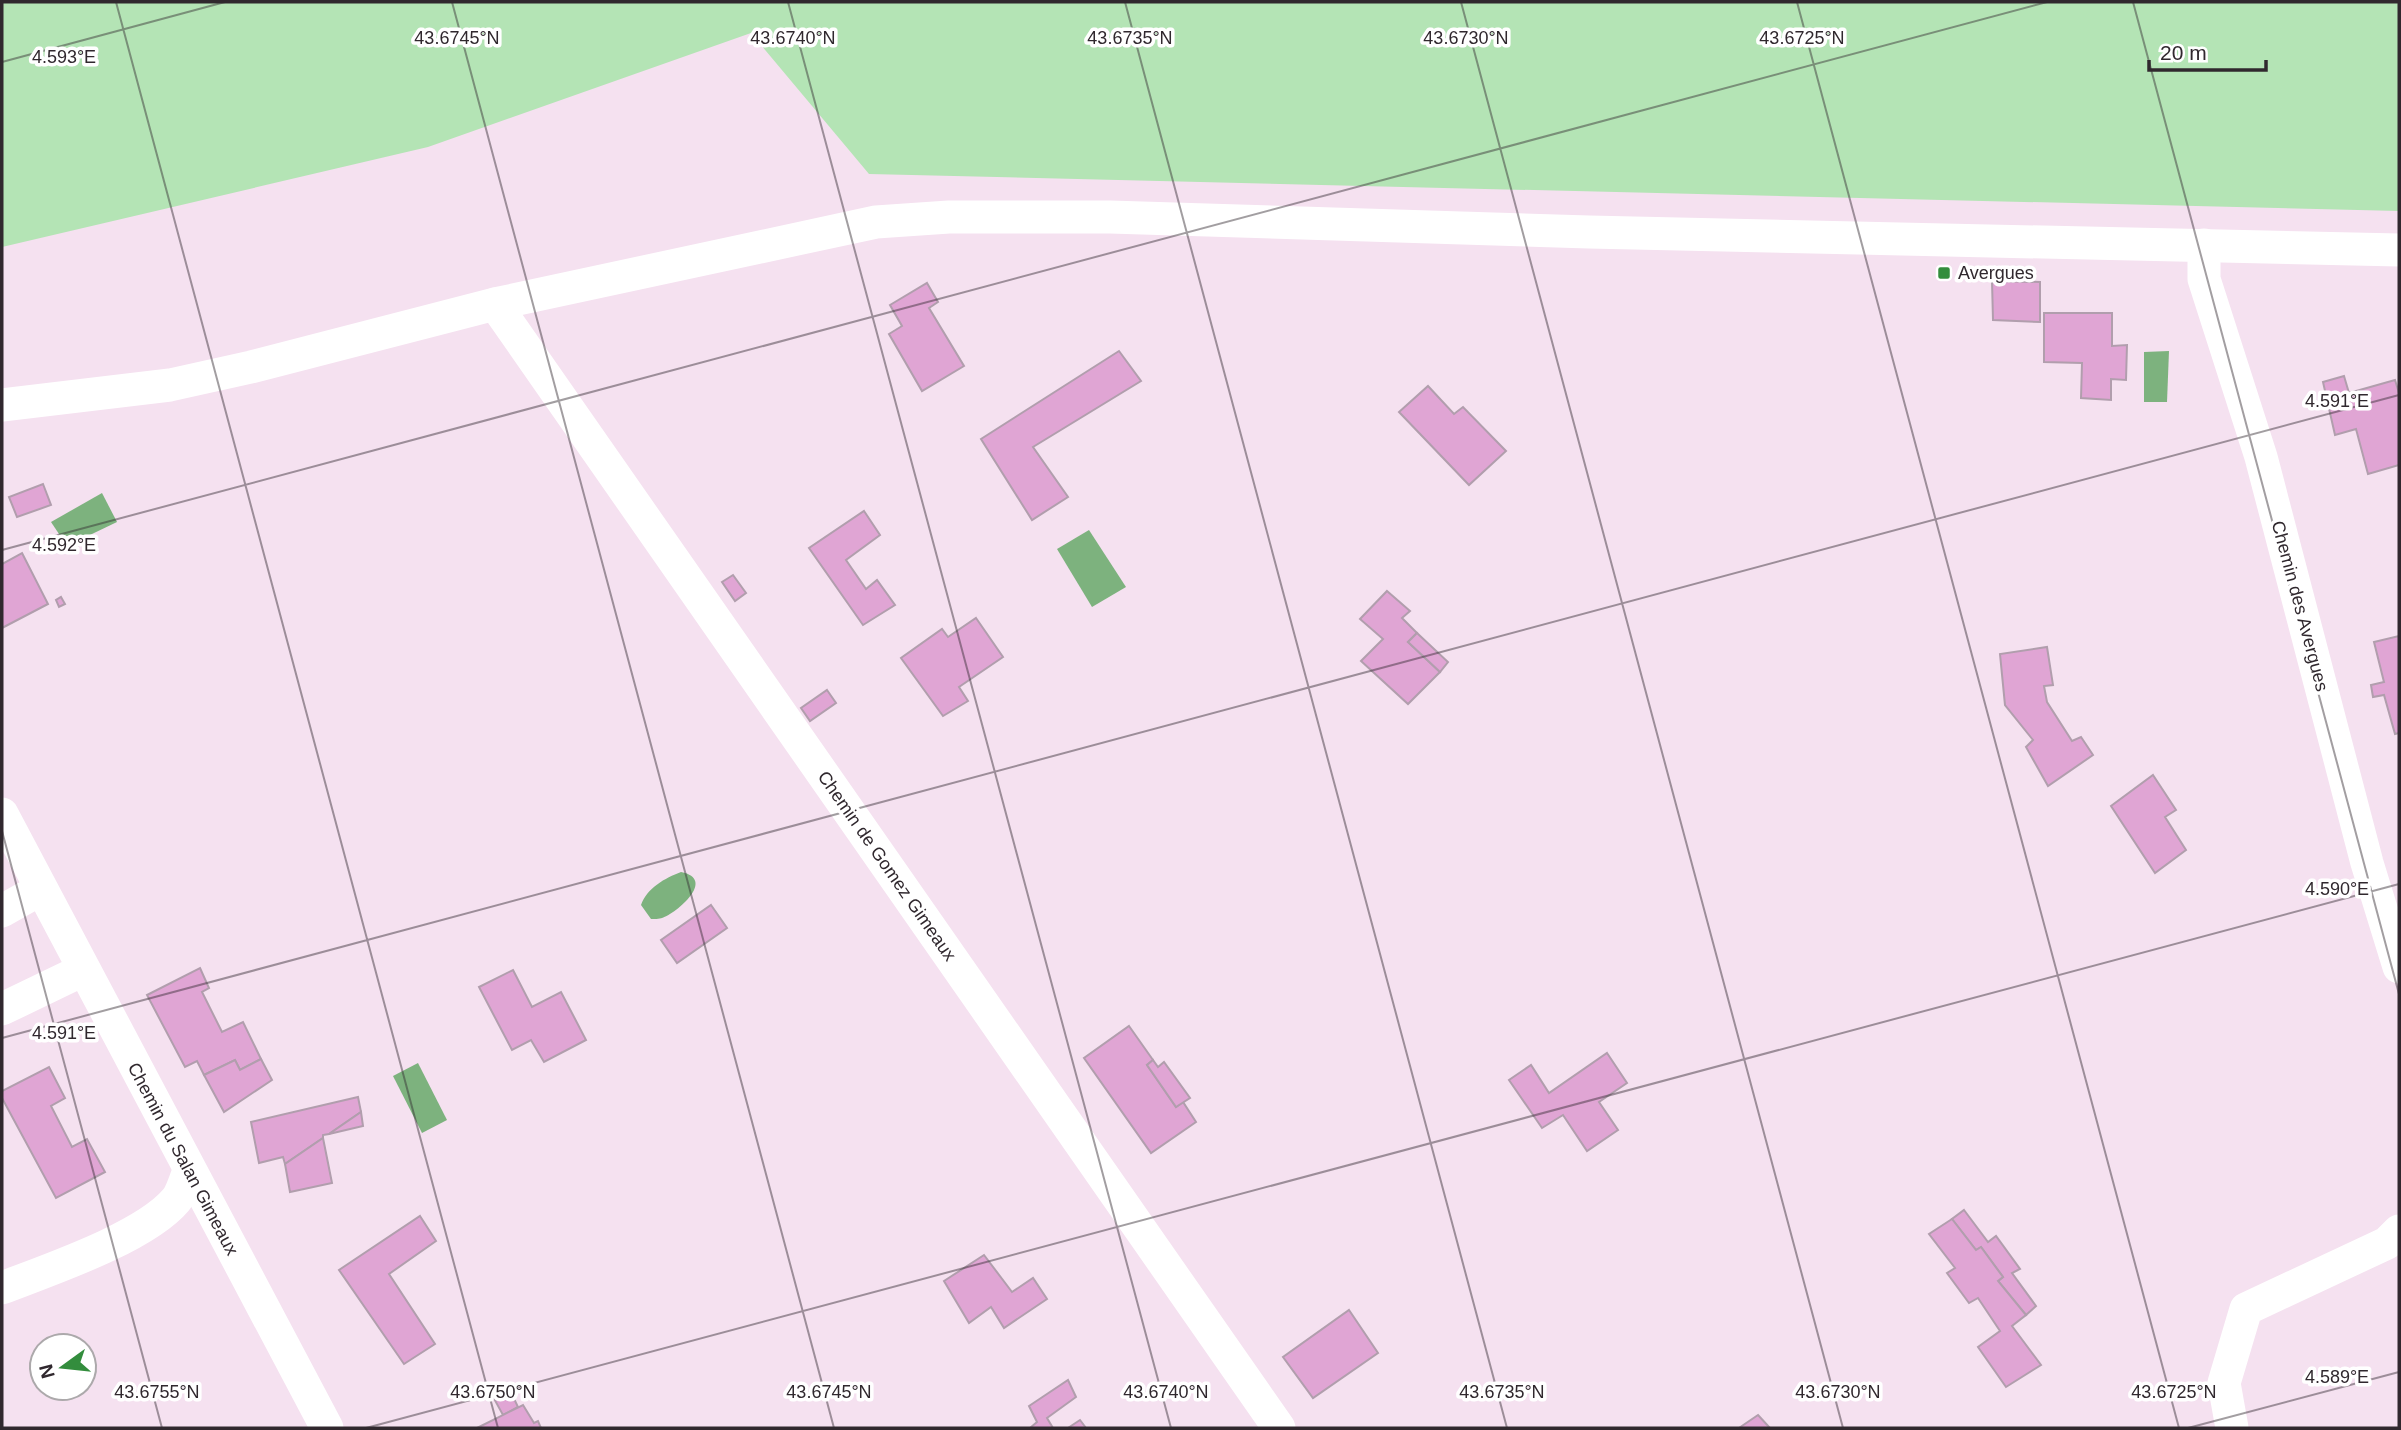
<svg xmlns="http://www.w3.org/2000/svg" width="2401" height="1430" font-family="Arial,sans-serif">
	<style>
		.green { fill: #b4e4b5 }
		.water { fill: #7db27e }
		.building { fill: #e0a5d4; stroke: #b19ead; stroke-width: 2 }
		.lines { fill: none; stroke-linecap: round; stroke-linejoin: round }
		.minor { stroke: #fff; stroke-width: 33 }
		.ticks { fill: none; stroke: #30282e; stroke-width: 2; stroke-opacity: 0.45 }
		.poi-dot { fill: #338d3d; stroke: #fff; stroke-width: 2.5 }
		.labels { text-anchor: middle; stroke-width: 7; stroke-linejoin: round; paint-order: stroke }
		.poi-label { font-size: 18px; fill: #30282e; stroke: #fff; text-anchor: start }
		.street-label { font-size: 18px; fill: #30282e; stroke: #fff }
		.ticks-label { font-size: 18px; text-anchor: middle; fill: #30282e; stroke: #fff; stroke-width: 7; stroke-linejoin: round; paint-order: stroke }
	</style>
	<rect width="100%" height="100%" fill="#f5e1f0"/>
	<path class="green" d="M2 2H2399V211L869 174 751 33 428 147 2 247Z"/>
	<g class="water">
		<path d="M2169 351 2167 402H2144V352Z"/>
		<path d="M102 493 117 522 67 546 51 522Z"/>
		<path d="M1089 530 1126 587 1092 607 1057 549Z"/>
		<path d="M681 872C717 879 677 913 662 918 660 919 653 919 651 919L641 905C647 888 665 878 681 872Z"/>
		<path d="M418 1063 447 1120 422 1133 393 1076Z"/>
	</g>
	<g class="building">
		<path d="M1992 281 2040 282V322L1993 320Z"/>
		<path d="M927 283 938 302 929 308 964 366 922 391 889 334 902 326 890 305Z"/>
		<path d="M2044 313H2112V346L2127 345 2126 380 2111 379V400L2081 398 2082 363 2044 362Z"/>
		<path d="M1119 351 1141 381 1033 447 1068 497 1032 520 981 439Z"/>
		<path d="M2344 376 2349 393 2395 380 2399 393V465L2368 474 2356 429 2335 435 2323 382Z"/>
		<path d="M1428 386 1454 414 1463 407 1506 451 1469 485 1399 412Z"/>
		<path d="M43 484 51 505 17 517 9 497Z"/>
		<path d="M864 511 880 535 846 560 866 589 877 580 895 605 863 625 809 548Z"/>
		<path d="M22 553 48 604 2 628V564Z"/>
		<path d="M733 575 746 593 735 601 722 582Z"/>
		<path d="M1387 591 1410 611 1402 618 1417 633 1408 642 1440 672 1408 704 1361 661 1383 639 1360 619Z"/>
		<path d="M61 597 65 604 59 607 56 600Z"/>
		<path d="M976 618 1003 657 959 687 968 701 943 716 901 658 942 629 948 637Z"/>
		<path d="M1417 633 1448 662 1440 672 1408 642Z"/>
		<path d="M2399 636V733L2395 734 2384 695 2373 697 2371 685 2384 682 2374 642Z"/>
		<path d="M2047 647 2053 685 2044 686 2047 702 2072 741 2081 737 2093 755 2048 786 2026 747 2033 740 2005 705 2000 654Z"/>
		<path d="M827 690 836 703 810 721 801 708Z"/>
		<path d="M2153 775 2176 810 2165 817 2186 850 2155 873 2111 806Z"/>
		<path d="M711 905 727 928 677 963 661 940Z"/>
		<path d="M200 968 209 988 202 992 222 1032 243 1022 261 1059 240 1070 235 1060 204 1075 197 1061 185 1067 147 995Z"/>
		<path d="M513 970 532 1007 561 992 586 1040 544 1062 531 1040 512 1050 479 987Z"/>
		<path d="M1129 1026 1153 1060 1147 1065 1176 1107 1183 1102 1196 1122 1151 1153 1084 1058Z"/>
		<path d="M1607 1053 1627 1083 1599 1102 1618 1130 1587 1151 1563 1115 1542 1128 1509 1080 1531 1065 1549 1093Z"/>
		<path d="M261 1059 272 1080 224 1112 204 1075 235 1060 240 1070Z"/>
		<path d="M1153 1060 1158 1067 1164 1062 1190 1098 1176 1107 1147 1065Z"/>
		<path d="M49 1067 65 1098 51 1106 72 1147 87 1139 105 1172 56 1198 2 1098V1091Z"/>
		<path d="M358 1097 361 1112 329 1134 323 1135V1138L285 1164 283 1157 259 1163 251 1122Z"/>
		<path d="M361 1112 363 1126 329 1134Z"/>
		<path d="M323 1138 332 1183 290 1192 285 1164Z"/>
		<path d="M1964 1210 1988 1242 1996 1236 2020 1269 2012 1273 2036 1306 2026 1315 1998 1281 2003 1277 1981 1247 1976 1250 1952 1219Z"/>
		<path d="M420 1216 436 1241 389 1274 435 1344 404 1364 339 1270Z"/>
		<path d="M1952 1219 1976 1250 1981 1247 2003 1277 1998 1281 2026 1315 2012 1326 2041 1365 2006 1387 1978 1347 2000 1331 1978 1298 1969 1303 1947 1273 1955 1268 1929 1234Z"/>
		<path d="M984 1255 1012 1292 1033 1278 1047 1299 1004 1328 991 1307 969 1323 944 1281Z"/>
		<path d="M1349 1310 1378 1353 1313 1398 1283 1357Z"/>
		<path d="M1068 1380 1076 1397 1047 1418 1053 1428H1030L1037 1422 1029 1406Z"/>
		<path d="M508 1386 518 1407 503 1415 492 1395Z"/>
		<path d="M523 1405 534 1423 538 1421 541 1428H477Z"/>
		<path d="M1758 1415 1770 1428H1739Z"/>
		<path d="M1080 1420 1086 1428H1068Z"/>
	</g>
	<g class="lines">
		<g class="minor">
			<path d="M2204 245V279L2261 457 2367 863 2399 967"/>
			<path d="M495 304 1279 1428"/>
			<path d="M2 405 170 385 251 367 495 304 876 222 949 217H1110L1589 232 2399 250"/>
			<path d="M2 814 327 1428"/>
			<path d="M2 911 41 889"/>
			<path d="M2 1009 83 970"/>
			<path d="M2 1288C48 1270 144 1238 176 1200 182 1193 185 1180 189 1171"/>
			<path d="M2232 1428 2224 1383 2246 1309 2387 1243 2399 1231"/>
		</g>
	</g>
	<path class="ticks" d="M116 2 498 1428M452 2 834 1428M788 2 1171 1428M1125 2 1507 1428M1461 2 1843 1428M1797 2 2179 1428M2133 2 2399 994M2 62 225 2M2 550 2047 2M2 831 162 1428M2 1038 2399 395M366 1428 2399 884M2188 1428 2399 1372"/>
	<rect class="poi-dot" x="1937" y="266" width="14" height="14" rx="3.5"/>
	<g class="labels">
		<g class="poi-label">
			<text x="1958" y="279">Avergues</text>
		</g>
		<g class="street-label">
			<text transform="translate(2300 606) rotate(75)" y="6">Chemin des Avergues</text>
			<text transform="translate(887 866) rotate(55)" y="6">Chemin de Gomez Gimeaux</text>
			<text transform="translate(183 1159) rotate(62)" y="6">Chemin du Salan Gimeaux</text>
		</g>
	</g>
	<g class="ticks-label">
		<text x="793" y="44">43.6740°N</text>
		<text x="1130" y="44">43.6735°N</text>
		<text x="1466" y="44">43.6730°N</text>
		<text x="457" y="44">43.6745°N</text>
		<text x="1802" y="44">43.6725°N</text>
		<text x="64" y="63">4.593°E</text>
		<text x="2337" y="407">4.591°E</text>
		<text x="64" y="551">4.592°E</text>
		<text x="2337" y="895">4.590°E</text>
		<text x="64" y="1039">4.591°E</text>
		<text x="2337" y="1383">4.589°E</text>
		<text x="157" y="1398">43.6755°N</text>
		<text x="493" y="1398">43.6750°N</text>
		<text x="829" y="1398">43.6745°N</text>
		<text x="1166" y="1398">43.6740°N</text>
		<text x="1502" y="1398">43.6735°N</text>
		<text x="1838" y="1398">43.6730°N</text>
		<text x="2174" y="1398">43.6725°N</text>
	</g>
	<rect width="2401" height="1430" fill="none" stroke="#30282e" stroke-width="7"/>
	<g transform="translate(63 1367) rotate(255)"><circle r="33" fill="#ffffff" stroke="#aca9ab" stroke-width="2"/>
	<path d="M0-5L12 26L0 18L-12 26Z" fill="#338d3d"/>
	<text y="-10" font-size="19" font-weight="bold" text-anchor="middle" fill="#30282e">N</text>
	</g>
	<path d="M2149 60v10h117v-10" fill="none" stroke="#30282e" stroke-width="3.5"/>
	<text x="2160" y="60" font-size="21" fill="#30282e" stroke="#ffffff" stroke-width="5" paint-order="stroke">20 m</text>
</svg>
